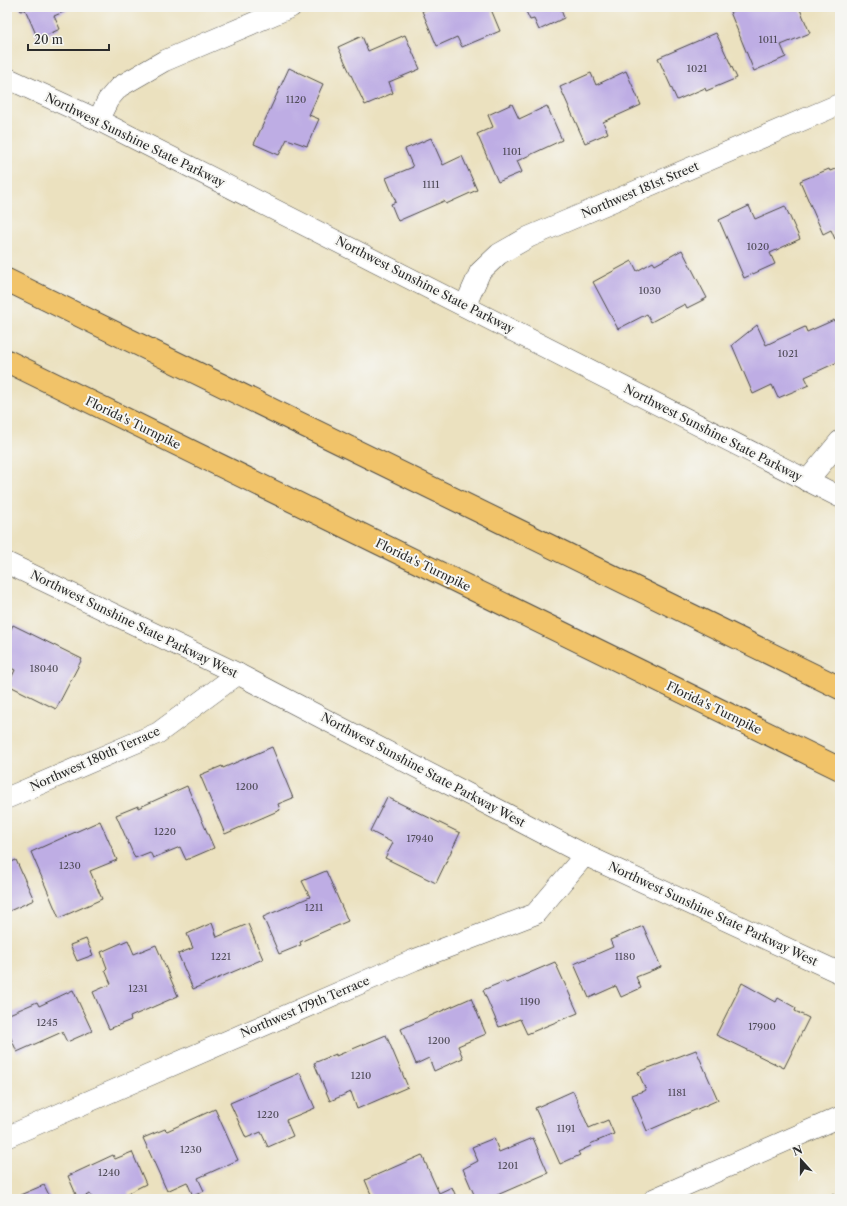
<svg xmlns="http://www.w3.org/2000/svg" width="847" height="1206" font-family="'Libre Caslon Text',serif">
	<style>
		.building { fill: #beade4 }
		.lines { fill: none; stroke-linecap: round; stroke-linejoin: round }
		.street-casing { stroke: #484641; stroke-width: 22 }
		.highway-casing { stroke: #484641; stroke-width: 24 }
		.street { stroke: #fff; stroke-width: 21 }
		.highway { stroke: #f1c369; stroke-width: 22 }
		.labels { text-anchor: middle; stroke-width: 4; stroke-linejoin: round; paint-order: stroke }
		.number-label { font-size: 10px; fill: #504c59 }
		.street-label { font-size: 12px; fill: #2b2b2b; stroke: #f6f6f2 }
	</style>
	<rect width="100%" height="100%" fill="#f6f6f2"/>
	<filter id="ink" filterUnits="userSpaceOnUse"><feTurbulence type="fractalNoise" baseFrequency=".025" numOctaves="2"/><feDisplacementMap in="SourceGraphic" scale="8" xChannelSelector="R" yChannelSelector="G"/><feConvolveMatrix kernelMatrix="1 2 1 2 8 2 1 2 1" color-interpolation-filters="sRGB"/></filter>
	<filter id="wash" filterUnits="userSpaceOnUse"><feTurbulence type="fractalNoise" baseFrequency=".012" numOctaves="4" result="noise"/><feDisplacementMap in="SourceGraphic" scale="16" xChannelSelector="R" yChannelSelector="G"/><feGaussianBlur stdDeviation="0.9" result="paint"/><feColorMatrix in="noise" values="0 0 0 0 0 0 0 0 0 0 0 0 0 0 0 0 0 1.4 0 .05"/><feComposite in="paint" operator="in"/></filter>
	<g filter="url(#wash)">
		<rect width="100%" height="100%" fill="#ebe1bf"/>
		<g id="blocks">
			<g class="building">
				<path d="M19 7H75L54 16 60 29 38 39 25 9 21 11Z"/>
				<path d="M432 7H490L500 31 462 47 457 37 437 46 422 11Z"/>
				<path d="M524 7H560L564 18 539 30 534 19 530 20Z"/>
				<path d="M743 7H799L810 33 781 45 786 57 754 71 730 12Z"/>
				<path d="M716 33 737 78 706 91 705 88 677 100 658 58Z"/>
				<path d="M405 35 420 69 389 82 393 93 365 105 338 47 362 36 368 51Z"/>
				<path d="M289 68 323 84 309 115 319 119 307 146 287 139 279 155 254 144Z"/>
				<path d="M626 71 641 105 603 122 608 133 585 143 560 87 591 73 596 85Z"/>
				<path d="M512 104 519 119 547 106 562 140 517 161 522 172 498 182 477 134 493 127 488 115Z"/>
				<path d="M431 138 443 165 462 156 477 190 446 204 444 201 398 221 391 204 396 202 386 178 413 167 405 149Z"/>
				<path d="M840 167V237L835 239 831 230 823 234 800 181 829 169 830 171Z"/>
				<path d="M749 206 755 219 785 206 800 239 770 253 775 264 744 278 719 220Z"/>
				<path d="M682 250 707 298 687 308 685 304 651 322 647 314 618 329 593 282 632 261 637 271 653 262 655 265Z"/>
				<path d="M834 320 840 333V361L805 377 809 385 778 398 772 385 753 394 732 345 757 325 766 345 805 327 807 332Z"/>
				<path d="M13 625 82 659 56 709 8 685 15 670 7 666V637Z"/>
				<path d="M272 747 293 798 278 804 280 810 225 834 200 775 222 766 223 768Z"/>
				<path d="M187 786 214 848 186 860 180 847 153 858 150 852 135 858 116 815 138 806V808Z"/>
				<path d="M387 797 460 833 436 883 385 858 393 843 370 831Z"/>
				<path d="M100 821 117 860 90 871 102 899 59 918 31 852Z"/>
				<path d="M16 860 34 900 7 912V864Z"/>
				<path d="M326 871 348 921 300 942 301 945 279 954 263 917 310 897 302 881Z"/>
				<path d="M212 923 217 937 248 924 263 959 193 989 178 954 193 948 187 934Z"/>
				<path d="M643 926 661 967 636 977 641 988 621 997 616 986 589 998 574 964 613 947 610 940Z"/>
				<path d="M86 939 93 955 77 961 70 945Z"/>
				<path d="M128 940 134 954 156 945 178 996 130 1017 131 1020 109 1029 93 992 111 984 105 970 107 968 101 952Z"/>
				<path d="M555 962 578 1013 527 1034 520 1019 499 1027 483 990 505 981 506 983Z"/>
				<path d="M742 983 776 1002 778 998 796 1008 795 1011 809 1018 784 1068 716 1035Z"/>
				<path d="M73 990 92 1031 67 1042 62 1032 17 1052 7 1029V1015L37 1002 39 1006Z"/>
				<path d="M471 998 486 1034 458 1046 463 1058 434 1071 429 1058 416 1064 401 1029Z"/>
				<path d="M386 1035 408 1087 357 1109 351 1092 330 1101 314 1063 336 1054V1056Z"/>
				<path d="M696 1050 718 1100 647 1131 632 1095 646 1090 638 1072Z"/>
				<path d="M300 1073 315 1108 286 1120 293 1136 268 1147 261 1132 246 1138 230 1103Z"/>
				<path d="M573 1091 589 1128 608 1120 614 1134 590 1144 591 1146 578 1152 580 1155 560 1164 535 1108Z"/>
				<path d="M215 1109 238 1160 198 1178 204 1191 193 1196 187 1182 167 1191 143 1138 165 1129 167 1131Z"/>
				<path d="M494 1138 499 1152 533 1138 548 1173 488 1199H476L463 1169 478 1161 472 1147Z"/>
				<path d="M132 1152 146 1184 128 1193 130 1199H93L90 1194 78 1199 68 1176 113 1155 115 1159Z"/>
				<path d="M422 1155 439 1193 452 1187 457 1199H373L365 1180Z"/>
				<path d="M44 1185 51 1199H22L20 1195Z"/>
				<path d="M833 1194 835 1199H822Z"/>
			</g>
		</g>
	</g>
	<g filter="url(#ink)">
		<use href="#blocks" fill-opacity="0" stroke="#484641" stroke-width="1"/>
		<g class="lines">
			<defs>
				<g id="street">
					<path d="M7 78 98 120 840 497"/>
					<path d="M98 120 108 100 119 87 164 61 291 7"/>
					<path d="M465 306 480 272 499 254 529 237 840 104"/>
					<path d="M807 481 840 441"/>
					<path d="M7 563 238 674 585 855 840 973"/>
					<path d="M7 798 158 733 238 674"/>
					<path d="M7 1137 414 960 535 914 585 855"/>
					<path d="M654 1199 840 1117"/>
				</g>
				<g id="highway">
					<path d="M7 280 840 688"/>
					<path d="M7 361 840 769"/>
				</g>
			</defs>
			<use href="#street" class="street-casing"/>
			<use href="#highway" class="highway-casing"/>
			<use href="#street" class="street"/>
			<use href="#highway" class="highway"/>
		</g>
	</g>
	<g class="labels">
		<g class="number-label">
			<text x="768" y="43">1011</text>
			<text x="697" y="72">1021</text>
			<text x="296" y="103">1120</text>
			<text x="512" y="155">1101</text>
			<text x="431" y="188">1111</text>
			<text x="758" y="250">1020</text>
			<text x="650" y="294">1030</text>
			<text x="788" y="357">1021</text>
			<text x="44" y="672">18040</text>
			<text x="247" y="790">1200</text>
			<text x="165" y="835">1220</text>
			<text x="420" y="842">17940</text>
			<text x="70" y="869">1230</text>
			<text x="314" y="911">1211</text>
			<text x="221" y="960">1221</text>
			<text x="625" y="960">1180</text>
			<text x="138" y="992">1231</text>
			<text x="530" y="1005">1190</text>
			<text x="47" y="1026">1245</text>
			<text x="762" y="1030">17900</text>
			<text x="439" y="1044">1200</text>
			<text x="361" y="1079">1210</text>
			<text x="677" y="1096">1181</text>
			<text x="268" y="1118">1220</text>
			<text x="566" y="1132">1191</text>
			<text x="191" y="1153">1230</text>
			<text x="508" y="1169">1201</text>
			<text x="109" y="1176">1240</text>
		</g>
		<g class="street-label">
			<text transform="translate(135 140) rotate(26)" y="4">Northwest Sunshine State Parkway</text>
			<text transform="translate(640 190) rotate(-23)" y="4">Northwest 181st Street</text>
			<text transform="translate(425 285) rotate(27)" y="4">Northwest Sunshine State Parkway</text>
			<text transform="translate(133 423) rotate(26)" y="4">Florida's Turnpike</text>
			<text transform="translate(713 433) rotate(27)" y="4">Northwest Sunshine State Parkway</text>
			<text transform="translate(423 565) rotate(26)" y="4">Florida's Turnpike</text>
			<text transform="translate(134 624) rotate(26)" y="4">Northwest Sunshine State Parkway West</text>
			<text transform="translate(714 708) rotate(26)" y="4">Florida's Turnpike</text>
			<text transform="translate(95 759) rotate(-24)" y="4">Northwest 180th Terrace</text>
			<text transform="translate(423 770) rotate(28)" y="4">Northwest Sunshine State Parkway West</text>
			<text transform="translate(713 914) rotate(25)" y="4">Northwest Sunshine State Parkway West</text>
			<text transform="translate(305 1007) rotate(-23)" y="4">Northwest 179th Terrace</text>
		</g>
	</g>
	<rect width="847" height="1206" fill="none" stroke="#f6f6f2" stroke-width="24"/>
	<g transform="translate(801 1160) rotate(339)" stroke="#f6f6f2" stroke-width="3" paint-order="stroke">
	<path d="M0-3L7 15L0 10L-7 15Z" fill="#2b2b2b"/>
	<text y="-6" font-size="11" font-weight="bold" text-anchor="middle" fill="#2b2b2b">N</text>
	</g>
	<path d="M28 44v6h81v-6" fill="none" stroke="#2b2b2b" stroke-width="2"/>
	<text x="34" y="44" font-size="12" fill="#2b2b2b" stroke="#f6f6f2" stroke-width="3" paint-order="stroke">20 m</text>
</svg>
